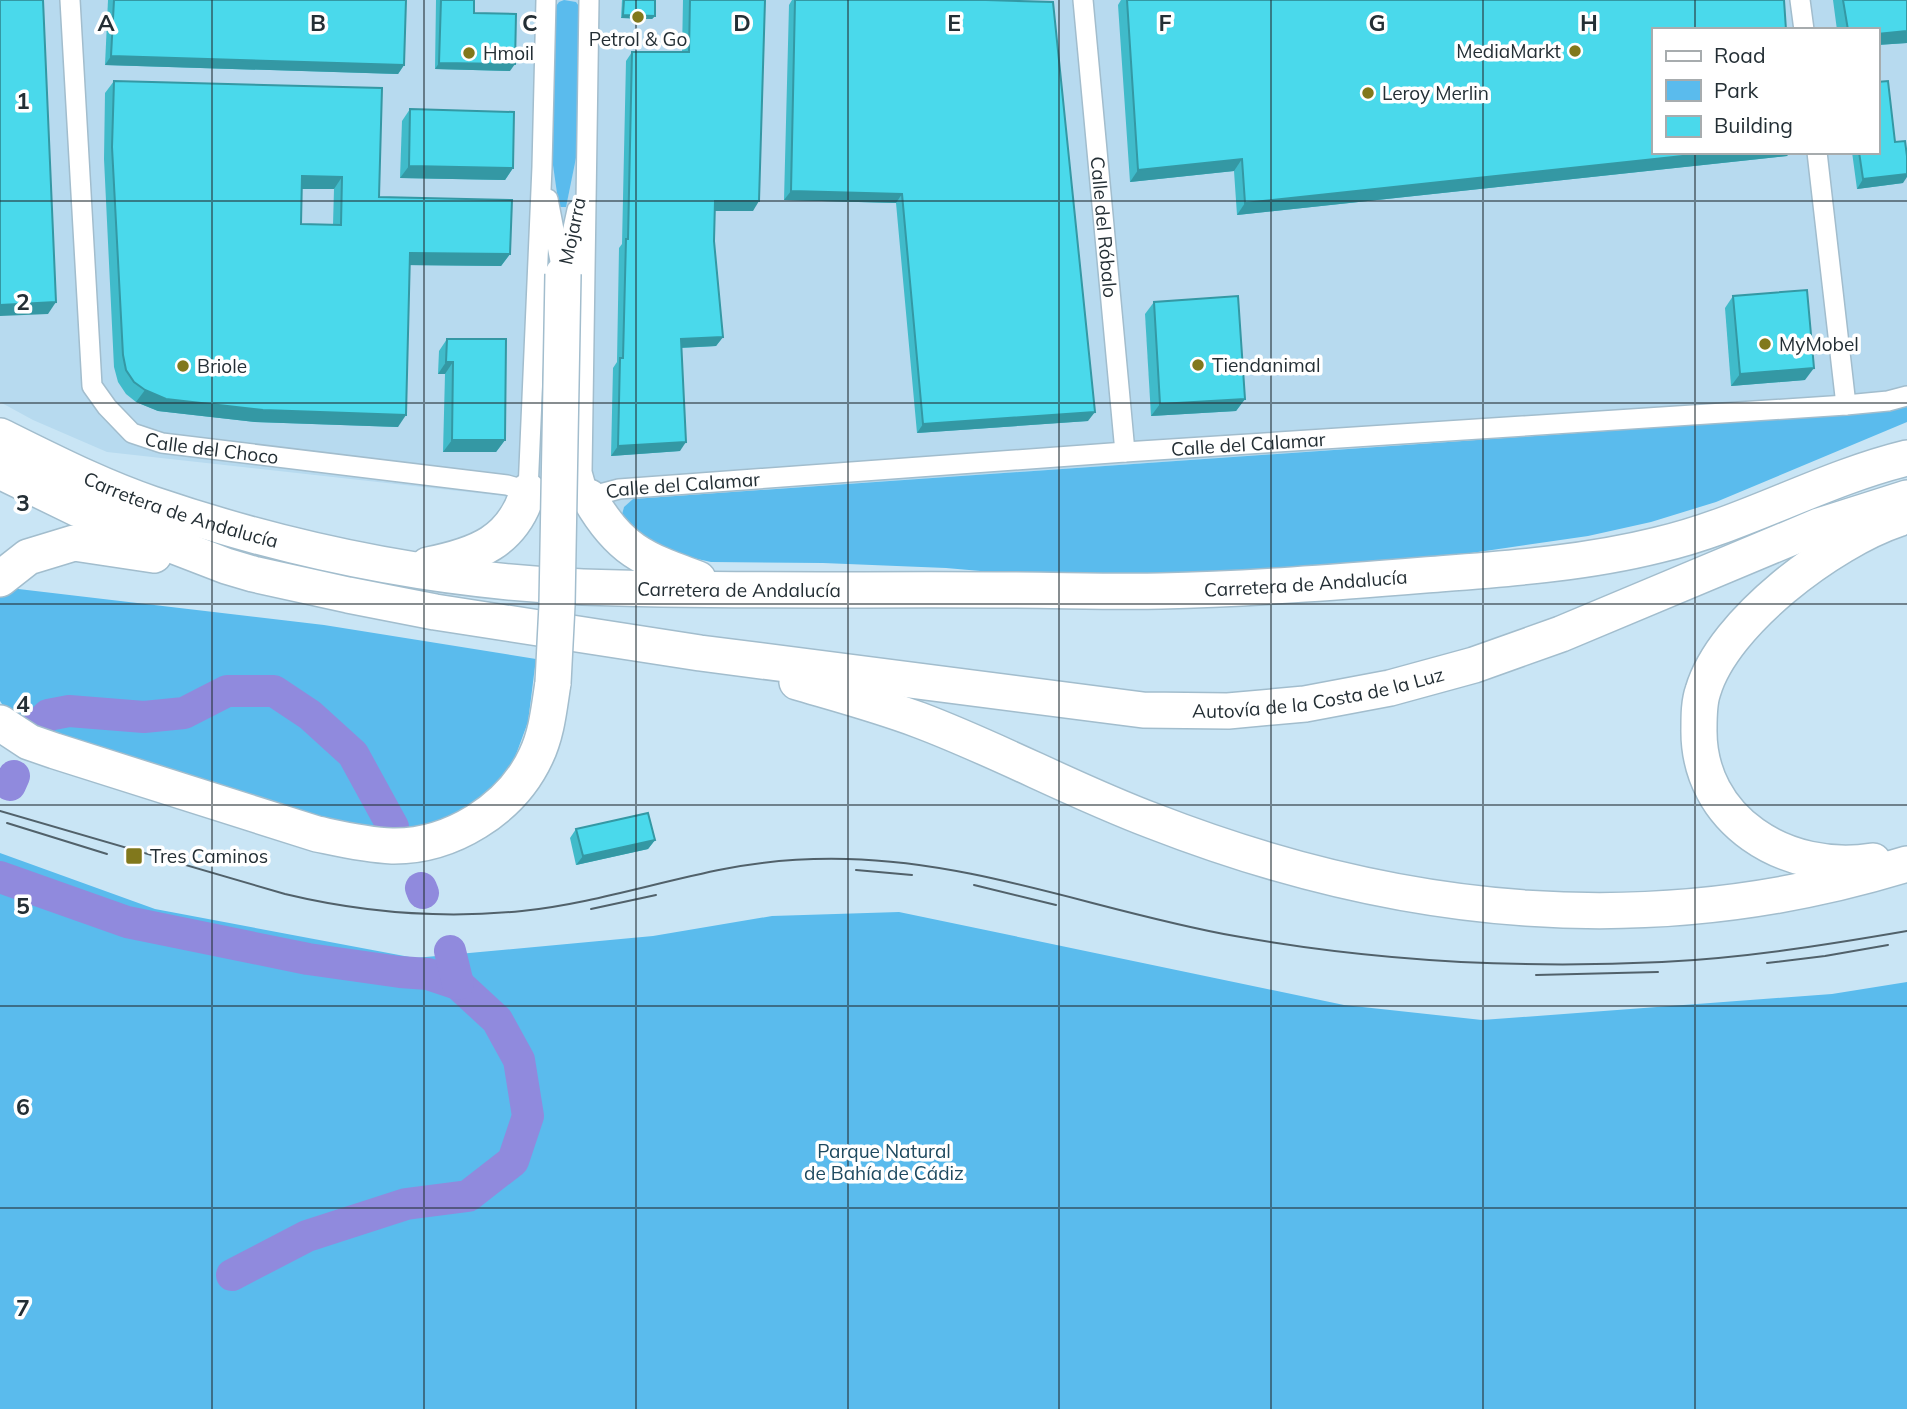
<svg xmlns="http://www.w3.org/2000/svg" width="1907" height="1409" font-family="Mulish,sans-serif">
	<style>
		.built { fill: #b7daef; fill-rule: evenodd }
		.green { fill: #5abbed }
		.lines { fill: none; stroke-linecap: round; stroke-linejoin: round }
		.river { stroke: #908add; stroke-width: 32 }
		.minor-casing { stroke: #a2bdcd; stroke-width: 22 }
		.motorway-casing { stroke: #a2bdcd; stroke-width: 38 }
		.minor { stroke: #fff; stroke-width: 19 }
		.motorway { stroke: #fff; stroke-width: 35 }
		.tram { stroke: #51616a; stroke-width: 2 }
		.motorway-bridge-casing { stroke: #a2bdcd; stroke-width: 38; stroke-linecap: butt }
		.motorway-bridge { stroke: #fff; stroke-width: 35 }
		.wall { fill: #40bbca; fill-rule: evenodd }
		.shaded-wall { fill: #3498a4 }
		.building { fill: #4ad9eb; stroke: #3498a4; stroke-width: 2; fill-rule: evenodd }
		.grid { fill: none; stroke: #242f35; stroke-width: 2; stroke-opacity: 0.55 }
		.poi-dot { fill: #81781c; stroke: #fff; stroke-width: 2.5 }
		.labels { text-anchor: middle; stroke-width: 7; stroke-linejoin: round; paint-order: stroke }
		.poi-label { font-size: 19px; fill: #242f35; stroke: #fff; text-anchor: start }
		.street-label { font-size: 19px; fill: #242f35; stroke: #fff }
		.park-label { font-size: 19px; fill: #1e4a60; stroke: #fff }
		.grid-label { font-size: 23px; text-anchor: middle; font-weight: bold; fill: #242f35; stroke: #fff; stroke-width: 7; stroke-linejoin: round; paint-order: stroke }
	</style>
	<rect width="100%" height="100%" fill="#c9e5f5"/>
	<path class="built" d="M0 0H1907V406L1891 411 634 499 624 507 621 518 508 510 509 501 504 496 107 452 33 420 0 402ZM1653 30H1877V152H1653Z"/>
	<g class="green">
		<path d="M564 0 576 2 581 9 578 148 566 207H559L551 151 554 9 559 2Z"/>
		<path d="M1907 406V422L1716 502 1651 522 1588 536 1444 557 1264 570 1095 578 1049 577 946 568 823 563 711 562 661 551 621 518 624 507 633 499 1891 411Z"/>
		<path d="M10 588 324 625 536 659 528 722 514 760 493 788 462 812 410 831 370 830 321 819 41 731 4 707 0 701V597Z"/>
		<path d="M0 853 155 909 415 958 653 936 772 916 899 912 1344 1005 1482 1020 1832 994 1907 982V1409H0Z"/>
	</g>
	<g class="lines">
		<g class="river">
			<path d="M35 728 48 715 69 711 144 717 184 713 227 691H274L310 715 353 754 393 827"/>
			<path d="M10 785 14 776"/>
			<path d="M0 877 127 922 308 959 400 972 428 974 458 984 497 1020 519 1060 528 1116 513 1161 468 1196 406 1204 307 1236 232 1275"/>
			<path d="M421 888 423 893"/>
			<path d="M450 951 458 984"/>
		</g>
		<defs>
			<g id="minor">
				<path id="s1" d="M70 0 92 386 107 407 132 433 162 443 507 485 528 491 542 167 546 0"/>
				<path id="s2" d="M589 0 582 472 589 497 619 489 1125 452 1846 405 1888 401 1907 396"/>
				<path id="s3" d="M1083 0 1125 452"/>
				<path d="M1800 0 1804 30"/>
				<path d="M1817 152 1846 405"/>
				<path d="M548 199 561 266"/>
				<path d="M563 274 577 210"/>
			</g>
			<g id="motorway">
				<path id="s4" d="M0 436C49 460 99 486 152 504 290 551 437 581 583 587 723 592 864 589 1004 590 1056 590 1109 592 1161 591 1249 589 1337 582 1425 575 1503 569 1582 564 1658 545 1744 525 1821 479 1907 458"/>
				<path id="s5" d="M0 471 78 509 226 566 253 574 348 595 435 612 700 653 1143 710 1228 711 1305 704 1390 688 1474 665 1561 634 1819 526 1907 498"/>
				<path d="M589 497C619 550 643 559 698 579"/>
				<path d="M428 565C477 555 513 542 528 491"/>
				<path d="M0 579 28 557 74 543 154 555"/>
				<path d="M797 682C838 694 879 705 919 720 999 750 1073 791 1153 821 1400 917 1651 943 1907 864"/>
				<path d="M0 723 29 742 55 751 317 834C341 839 366 845 392 846 450 847 511 810 536 756 547 733 549 708 553 683"/>
				<path d="M1873 861C1787 875 1697 821 1699 728 1699 716 1699 702 1703 691 1723 622 1832 541 1898 519"/>
			</g>
		</defs>
		<use href="#minor" class="minor-casing"/>
		<use href="#motorway" class="motorway-casing"/>
		<use href="#minor" class="minor"/>
		<use href="#motorway" class="motorway"/>
		<g class="tram">
			<path d="M0 811 285 894C364 913 442 919 522 911 590 904 657 882 724 869 764 861 807 858 847 859 980 862 1105 913 1235 936 1375 961 1519 969 1662 962 1744 958 1826 945 1907 931"/>
			<path d="M7 823 107 854"/>
			<path d="M856 870 912 875"/>
			<path d="M974 885 1056 905"/>
			<path d="M591 909 656 895"/>
			<path d="M1767 963 1825 956 1888 945"/>
			<path d="M1536 975 1658 972"/>
		</g>
		<defs>
			<path id="motorway-bridge" d="M553 683 557 605 563 274"/>
		</defs>
		<use href="#motorway-bridge" class="motorway-bridge-casing"/>
		<use href="#motorway-bridge" class="motorway-bridge"/>
	</g>
	<g class="wall">
		<path d="M108 0H406L404 65 398 74 105 65Z"/>
		<path d="M436 0H474V13L510 71 435 69Z"/>
		<path d="M622 0H655V16L652 19 621 18Z"/>
		<path d="M683 0H765L753 211H715L714 241 723 337 716 346 682 348 680 451 611 456 613 368 617 362 619 248 622 244 626 61 632 52H682Z"/>
		<path d="M792 0H986L1088 421 917 433 896 203 784 200 789 5Z"/>
		<path d="M1121 0H1784L1653 152H1790L1787 156 1237 215 1234 171 1130 182 1118 5Z"/>
		<path d="M1833 0H1907V43L1877 45V30H1837Z"/>
		<path d="M114 81 382 88 379 197 510 254 501 266 409 265 398 427 255 422 158 411 136 402 126 394 118 382 114 367 104 159 105 93ZM302 189H334L333 225 301 224Z"/>
		<path d="M410 109 513 168 505 180 400 178 402 121Z"/>
		<path d="M1895 142 1903 183 1857 189 1852 152H1877Z"/>
		<path d="M1733 296 1805 380 1731 386 1725 308Z"/>
		<path d="M1154 302 1245 399 1236 411 1151 416 1145 314Z"/>
		<path d="M447 339 505 440 496 452H443L445 374H438L439 351Z"/>
		<path d="M576 829 655 840 648 849 576 865 570 838Z"/>
	</g>
	<g class="shaded-wall">
		<path d="M623 15 655 16 652 19 621 18Z"/>
		<path d="M1907 31V43L1877 45V34Z"/>
		<path d="M111 56 404 65 398 74 105 65Z"/>
		<path d="M439 63 515 64 510 71 435 69Z"/>
		<path d="M1720 152H1790L1787 156 1237 215 1245 203Z"/>
		<path d="M1242 159 1234 171 1130 182 1138 170Z"/>
		<path d="M409 166 513 168 505 180 400 178Z"/>
		<path d="M1907 174V177L1903 183 1857 189 1863 179Z"/>
		<path d="M302 176 342 177 334 189H293Z"/>
		<path d="M791 191 902 194 896 203 784 200Z"/>
		<path d="M715 201H759L753 211H709Z"/>
		<path d="M410 253 510 254 501 266 401 265Z"/>
		<path d="M56 302 48 314 0 316V305Z"/>
		<path d="M723 337 716 346 675 348 681 339Z"/>
		<path d="M446 362H453L445 374H438Z"/>
		<path d="M1814 368 1805 380 1731 386 1740 374Z"/>
		<path d="M145 390 406 415 398 427 255 422 158 411 136 402Z"/>
		<path d="M1245 399 1236 411 1151 416 1160 404Z"/>
		<path d="M1095 412 1088 421 917 433 923 424Z"/>
		<path d="M452 440H505L496 452H443Z"/>
		<path d="M686 442 680 451 611 456 618 446Z"/>
		<path d="M655 840 648 849 576 865 583 856Z"/>
	</g>
	<g class="building">
		<path d="M0 0H43L56 302 0 305Z"/>
		<path d="M114 0H406L404 65 111 56Z"/>
		<path d="M441 0H474V13L516 14 515 64 439 63Z"/>
		<path d="M624 0H655V16L623 15Z"/>
		<path d="M690 0H765L759 201H715L714 241 723 337 681 339 686 442 618 446 620 358H623L626 239H628L632 52H689Z"/>
		<path d="M795 0H986L1053 2 1095 412 923 424 902 194 791 191Z"/>
		<path d="M1127 0H1784L1786 30H1653V152H1720L1245 203 1242 159 1138 170Z"/>
		<path d="M1843 0H1907V31L1877 34V30H1848Z"/>
		<path d="M114 81 382 88 379 197 512 200 510 254 410 253 406 415 263 410 166 399 145 390 134 382 126 370 123 355 112 147ZM302 176 342 177 341 225 301 224Z"/>
		<path d="M1888 81 1895 142 1905 141 1907 156V174L1863 179 1859 152H1877V82Z"/>
		<path d="M410 109 514 112 513 168 409 166Z"/>
		<path d="M1807 290 1814 368 1740 374 1733 296Z"/>
		<path d="M1238 296 1245 399 1160 404 1154 302Z"/>
		<path d="M447 339H506L505 440H452L453 362H446Z"/>
		<path d="M648 813 655 840 583 856 576 829Z"/>
	</g>
	<path class="grid" d="M212 0V1409M424 0V1409M636 0V1409M848 0V1409M1059 0V1409M1271 0V1409M1483 0V1409M1695 0V30M1695 152V1409M0 201H1907M0 403H1907M0 604H1907M0 805H1907M0 1006H1907M0 1208H1907"/>
	<g class="poi-dot">
		<circle cx="638" cy="17" r="7"/>
		<circle cx="1575" cy="51" r="7"/>
		<circle cx="469" cy="53" r="7"/>
		<circle cx="1368" cy="93" r="7"/>
		<circle cx="1765" cy="344" r="7"/>
		<circle cx="1198" cy="365" r="7"/>
		<circle cx="183" cy="366" r="7"/>
		<rect x="125" y="847" width="18" height="18" rx="3.5"/>
	</g>
	<g class="labels">
		<g class="poi-label">
			<text x="638" y="46" text-anchor="middle">Petrol &amp; Go</text>
			<text x="1561" y="58" text-anchor="end">MediaMarkt</text>
			<text x="483" y="60">Hmoil</text>
			<text x="1382" y="100">Leroy Merlin</text>
			<text x="1779" y="351">MyMobel</text>
			<text x="1212" y="372">Tiendanimal</text>
			<text x="197" y="373">Briole</text>
			<text x="150" y="863">Tres Caminos</text>
		</g>
		<g class="street-label">
			<text dy="7" stroke="none"><textPath href="#s3" startOffset="228">Calle del Róbalo</textPath></text>
			<text transform="translate(572 231) rotate(-78)" y="7">Mojarra</text>
			<text dy="7" stroke="none"><textPath href="#s2" startOffset="1160">Calle del Calamar</textPath></text>
			<text dy="7" stroke="none"><textPath href="#s1" startOffset="530">Calle del Choco</textPath></text>
			<text dy="7" stroke="none"><textPath href="#s2" startOffset="593">Calle del Calamar</textPath></text>
			<text dy="7" stroke="none"><textPath href="#s4" startOffset="196">Carretera de Andalucía</textPath></text>
			<text dy="7" stroke="none"><textPath href="#s4" startOffset="1330">Carretera de Andalucía</textPath></text>
			<text dy="7" stroke="none"><textPath href="#s4" startOffset="763">Carretera de Andalucía</textPath></text>
			<text dy="7" stroke="none"><textPath href="#s5" startOffset="1351">Autovía de la Costa de la Luz</textPath></text>
		</g>
		<g class="park-label">
			<text x="884" y="1158">Parque Natural<tspan x="884" dy="22">de Bahía de Cádiz</tspan></text>
		</g>
	</g>
	<g class="grid-label">
		<text x="106" y="31">A</text>
		<text x="318" y="31">B</text>
		<text x="530" y="31">C</text>
		<text x="742" y="31">D</text>
		<text x="954" y="31">E</text>
		<text x="1165" y="31">F</text>
		<text x="1377" y="31">G</text>
		<text x="1589" y="31">H</text>
		<text x="23" y="109">1</text>
		<text x="23" y="310">2</text>
		<text x="23" y="511">3</text>
		<text x="23" y="712">4</text>
		<text x="23" y="914">5</text>
		<text x="23" y="1115">6</text>
		<text x="23" y="1316">7</text>
	</g>
	<rect x="1652" y="28" width="228" height="126" fill="#ffffff" stroke="#a7acae" stroke-width="2"/>
	<rect x="1666" y="51" width="35" height="10" fill="#ffffff" stroke="#a7acae" stroke-width="2"/>
	<text x="1714" y="63" font-size="21" fill="#242f35">Road</text>
	<rect x="1666" y="80" width="35" height="21" fill="#5abbed" stroke="#a7acae" stroke-width="2"/>
	<text x="1714" y="98" font-size="21" fill="#242f35">Park</text>
	<rect x="1666" y="116" width="35" height="21" fill="#4ad9eb" stroke="#a7acae" stroke-width="2"/>
	<text x="1714" y="133" font-size="21" fill="#242f35">Building</text>
</svg>
